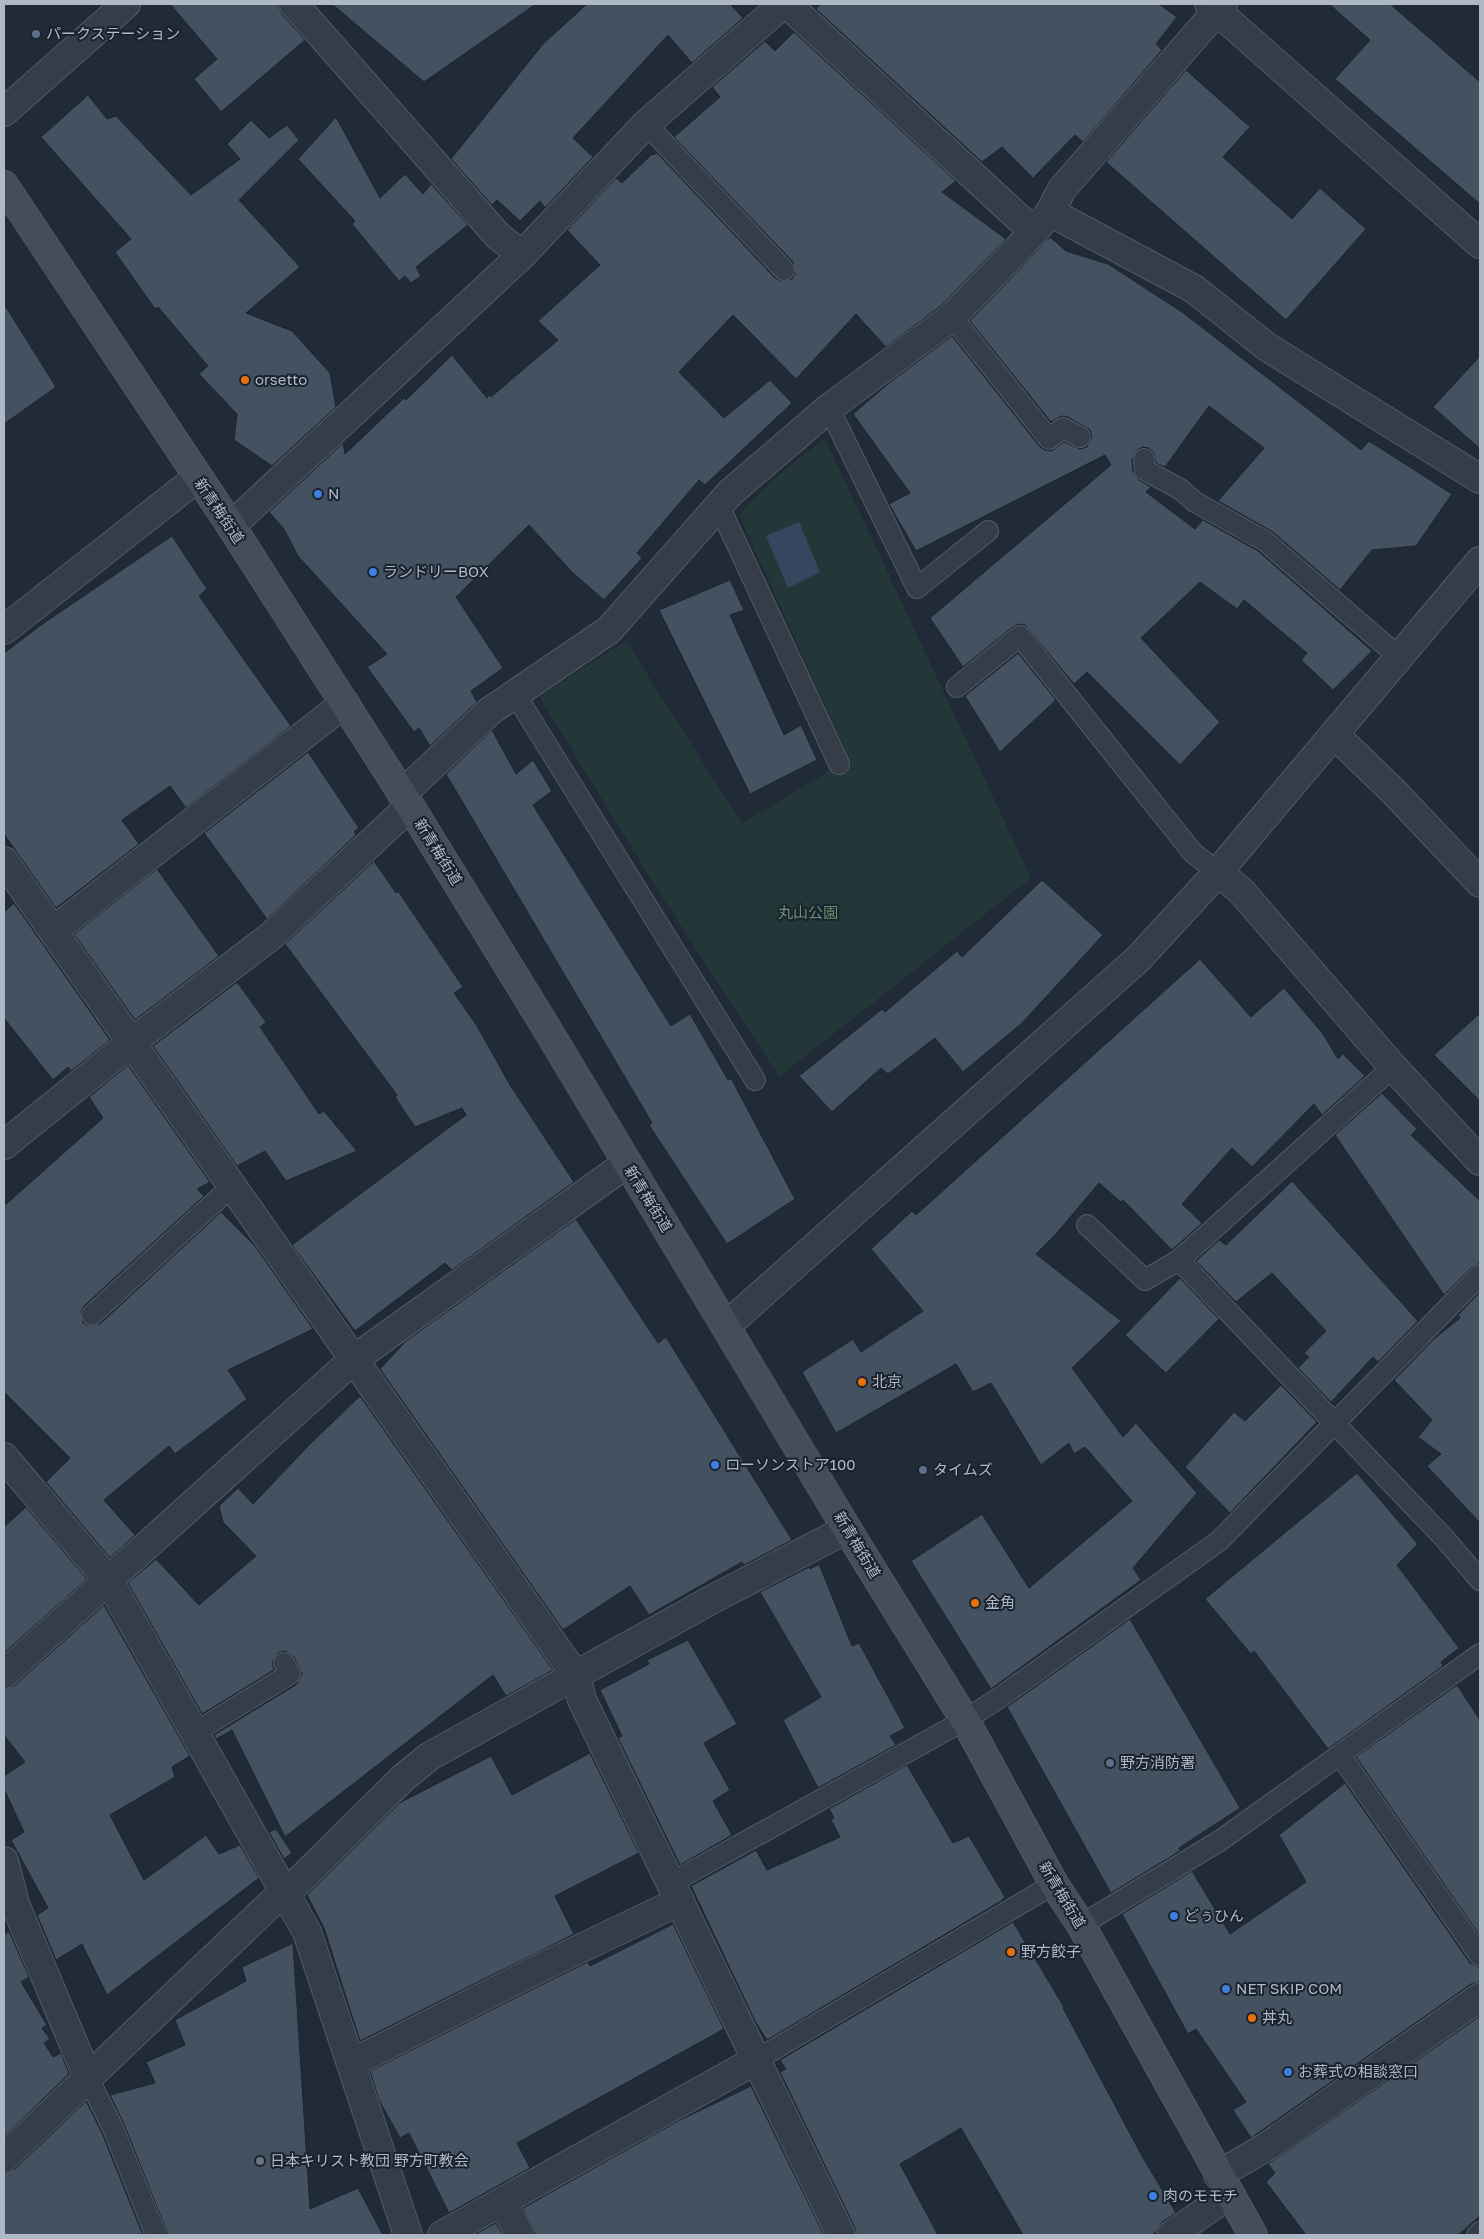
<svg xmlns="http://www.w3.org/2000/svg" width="1484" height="2239" font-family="'Golos Text','Noto Sans JP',sans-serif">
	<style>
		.green { fill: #233739 }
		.water { fill: #35475f }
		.building { fill: #445160; stroke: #1c242f }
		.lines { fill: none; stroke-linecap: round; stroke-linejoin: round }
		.lane-casing { stroke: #525b66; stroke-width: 22 }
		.street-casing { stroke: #525b66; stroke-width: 30 }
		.secondary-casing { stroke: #525b66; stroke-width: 30 }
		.lane { stroke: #353d48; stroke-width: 20 }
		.street { stroke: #353d48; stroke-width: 28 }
		.secondary { stroke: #434d5b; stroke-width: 28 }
		.service-dot { fill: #5c6f8a; stroke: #1a222d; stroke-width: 2 }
		.food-dot { fill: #e8710a; stroke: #1a222d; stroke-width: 2 }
		.shop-dot { fill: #3f7fe0; stroke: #1a222d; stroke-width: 2 }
		.worship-dot { fill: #6b7280; stroke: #1a222d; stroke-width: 2 }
		.labels { text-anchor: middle; stroke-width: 4; stroke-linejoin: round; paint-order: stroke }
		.poi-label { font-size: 15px; fill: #afb8c5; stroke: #1a222d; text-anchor: start }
		.street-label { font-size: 15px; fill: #afb8c5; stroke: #1a222d }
		.park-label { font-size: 15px; fill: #679470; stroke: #1a222d }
	</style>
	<rect width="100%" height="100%" fill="#212b38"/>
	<path class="green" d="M825 439 1031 878 779 1077 652 881 539 696 626 641 742 824 832 769 850 761 739 515C765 486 793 461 825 439Z"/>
	<path class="water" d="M799 522 820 572 788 588 766 536Z"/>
	<g class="building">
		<path d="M170 4H278L282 14 305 40 221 112 194 79 217 59Z"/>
		<path d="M332 4H536L424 82Z"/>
		<path d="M587 4H730L743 18 692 63 668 35 573 138 593 157 545 208 540 201 520 221 497 200 492 205 451 159 543 44Z"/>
		<path d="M821 4H1159L1177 17 1156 44 1162 50 1083 142 1075 135 1033 178 1002 147 982 162 816 9Z"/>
		<path d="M1329 4H1390L1480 82V204L1335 79 1370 40Z"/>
		<path d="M794 32 956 181 942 192 1006 239 942 305 886 347 856 314 796 379 733 315 679 372 724 418 770 380 792 403 705 485 699 480 637 553 642 558 604 600 572 572 529 525 456 597 503 668 471 691 477 702 430 746 419 728 414 732 367 667 387 654 298 556 284 529 269 512 343 443 345 454 404 398 406 400 452 355 487 398 489 395 491 397 558 340 538 321 600 265 567 230 616 178 622 183 652 154 653 155 657 153 775 278 781 281 792 279 795 273 793 262 674 137 720 97 712 87 765 41 775 51Z"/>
		<path d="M1186 70 1250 127 1223 157 1292 219 1320 188 1366 229 1286 320 1106 162Z"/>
		<path d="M88 95 107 119 116 116 191 195 240 159 227 144 251 120 269 138 287 125 299 140 239 200 300 267 246 313 292 331 330 373 336 407 272 466 234 440 237 414 199 374 208 366 158 307 155 309 115 252 131 239 41 137Z"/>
		<path d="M336 117 380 198 405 174 423 194 431 184 468 225 416 267 421 276 411 283 405 276 399 281 352 224 355 221 298 159Z"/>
		<path d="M1050 237 1066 251 1108 264 1182 312 1361 450 1369 441 1452 494 1416 546 1372 550 1340 590 1273 532 1218 501 1264 448 1209 406 1165 467 1156 463 1154 453 1149 448 1143 447 1137 450 1132 460 1133 471 1139 480 1151 487 1146 492 1195 529 1203 520 1258 551 1372 651 1333 690 1301 660 1307 653 1244 600 1237 609 1200 582 1141 638 1220 722 1180 765 1087 672 1074 684 1025 625 1019 624 1013 627 963 667 930 618 1111 465 1105 455 916 551 889 504 910 493 853 414 889 383 952 336 1040 447 1045 450 1051 451 1064 442 1080 449 1087 447 1092 437 1090 430 1068 417 1061 416 1051 422 970 321Z"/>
		<path d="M4 304 56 387 4 424Z"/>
		<path d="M1480 356V449L1433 407Z"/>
		<path d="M172 536 207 589 199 596 291 726 186 808 170 786 122 820 139 844 56 908 4 834V653L41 625Z"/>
		<path d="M730 580 744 610 730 615 784 735 801 725 817 760 750 794 659 610Z"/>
		<path d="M1018 653 1056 700 1000 752 965 696Z"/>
		<path d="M492 730 516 774 533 760 552 791 533 805 671 1026 690 1014 728 1080 731 1078 795 1199 727 1244 649 1125 652 1123 446 774Z"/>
		<path d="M308 752 359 828 354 832 356 835 267 919 204 833Z"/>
		<path d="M374 861 396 893 398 891 463 987 454 993 477 1026 510 1085 574 1182 452 1270 445 1263 355 1331 292 1245 466 1115 462 1108 415 1127 395 1097 397 1095 285 944Z"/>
		<path d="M157 869 219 956 135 1020 74 934Z"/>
		<path d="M1042 880 1103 935 1022 1023 963 1072 935 1038 888 1074 881 1068 832 1112 799 1076 882 1009 885 1012 957 951 962 957Z"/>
		<path d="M14 903 110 1040 71 1071 68 1067 53 1080 4 1018V912Z"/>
		<path d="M1200 959 1251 1017 1284 988 1323 1034 1338 1059 1343 1054 1365 1076 1322 1115 1314 1104 1252 1167 1232 1148 1182 1204 1202 1223 1172 1250 1123 1200 1121 1202 1099 1183 1056 1234 1036 1254 1121 1321 1072 1368 1123 1437 1136 1423 1197 1493 1133 1568 1141 1580 991 1689 911 1561 982 1514 1029 1588 1132 1501 1085 1447 1074 1454 1069 1443 1041 1465 991 1383 973 1392 956 1364 836 1433 802 1372 853 1339 861 1352 923 1311 871 1249 912 1211 916 1215Z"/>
		<path d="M237 982 266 1022 260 1027 319 1114 324 1111 357 1151 286 1181 265 1151 237 1166 153 1046Z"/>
		<path d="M1480 1013V1101L1434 1055Z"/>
		<path d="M128 1065 210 1182 197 1189 204 1196 84 1306 81 1312 83 1323 89 1326 100 1324 221 1212 255 1246 313 1329 228 1370 247 1399 175 1454 169 1446 104 1500 135 1535 110 1558 46 1482 70 1458 4 1392V1206L103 1118 89 1097Z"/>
		<path d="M1382 1093 1417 1129 1411 1135 1480 1201V1263L1472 1267 1444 1295 1335 1135Z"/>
		<path d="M1292 1181 1418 1321 1378 1362 1373 1357 1331 1402 1298 1368 1309 1357 1304 1353 1326 1331 1272 1273 1236 1302 1196 1261 1219 1240 1226 1245Z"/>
		<path d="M576 1219 658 1343 666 1337 792 1540 744 1565 742 1562 649 1615 630 1586 563 1630 380 1369 406 1341Z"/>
		<path d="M1180 1278 1219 1319 1166 1373 1125 1335Z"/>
		<path d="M1480 1292V1523L1427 1466 1441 1454 1418 1437 1432 1420 1394 1380 1435 1338 1460 1318 1458 1315Z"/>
		<path d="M1281 1385 1317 1422 1230 1513 1185 1467 1234 1412 1245 1421Z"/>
		<path d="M360 1396 553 1670 506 1696 493 1675 285 1837 232 1730 216 1739 214 1735 297 1684 302 1674 294 1657 285 1651 278 1653 272 1662 274 1670 202 1714 128 1583 156 1559 199 1605 256 1556 223 1522 219 1506 238 1488 253 1504 309 1445Z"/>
		<path d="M1357 1473 1418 1544 1397 1565 1459 1648 1441 1662 1443 1666 1328 1749 1254 1651 1251 1654 1205 1599Z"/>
		<path d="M26 1507 87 1579 4 1653V1527Z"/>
		<path d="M819 1564 852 1646 859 1643 905 1728 890 1736 896 1745 818 1788 783 1720 821 1697 760 1592 809 1567 810 1569Z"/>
		<path d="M104 1605 190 1756 172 1767 175 1777 110 1815 144 1880 206 1835 219 1854 240 1845 259 1878 107 1995 82 1944 56 1960 37 1915 48 1908 11 1840 24 1832 4 1789V1776L25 1762 4 1735V1689L14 1686Z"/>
		<path d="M1130 1619 1240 1808 1179 1848 1180 1851 1111 1893 1007 1707Z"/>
		<path d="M688 1640 737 1724 704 1743 730 1790 713 1801 732 1835 680 1865 618 1738 622 1736 600 1690 649 1664 647 1660Z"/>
		<path d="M1457 1685 1480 1720V1936L1356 1757Z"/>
		<path d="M590 1753 639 1853 555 1896 574 1934 360 2041 324 1928 307 1895 401 1802 491 1756 512 1795Z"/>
		<path d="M907 1765 953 1843 969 1836 1005 1897 1001 1901 767 2040 755 2021 691 1886 756 1850 767 1870 840 1837 831 1820 834 1818 829 1809Z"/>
		<path d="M1345 1783 1470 1963 1480 1968V1982L1471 1984 1251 2138 1233 2110 1246 2102 1196 2029 1188 2034 1122 1914 1192 1871 1230 1934 1306 1882 1279 1835Z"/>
		<path d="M276 1829 292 1853 284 1859 269 1832Z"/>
		<path d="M1013 1922 1064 2007 1063 2008 1142 2156 1176 2213 1162 2222 1156 2232 1152 2235H1023L961 2128 900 2164 938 2235H856L855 2228 780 2072 786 2069 780 2060Z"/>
		<path d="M673 1924 724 2029 517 2143 530 2168 449 2213 409 2133 400 2138 379 2100 370 2071 555 1978 588 1962 590 1966Z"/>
		<path d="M9 1931 29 1977 21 1982 47 2025 42 2028 50 2039 44 2043 53 2057 61 2053 69 2074 4 2137V1935Z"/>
		<path d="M293 1943 310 2209 358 2188 383 2235H168L124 2124 110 2095 155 2083 146 2062 185 2045 175 2020 246 1981 242 1967Z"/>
		<path d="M1480 2016V2216L1458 2235H1306L1266 2182 1275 2173 1268 2164Z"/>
		<path d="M751 2086 824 2235H536L523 2208 678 2121Z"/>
		<path d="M86 2101 102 2133 143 2235H4V2173L15 2169Z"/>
		<path d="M496 2223 503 2235H474Z"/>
	</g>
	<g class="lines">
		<defs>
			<g id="lane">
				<path d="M646 124 784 270"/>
				<path d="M952 317 1049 439 1063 428 1080 437"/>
				<path d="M829 408 917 588 988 531"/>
				<path d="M1144 459 1145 470 1180 489 1195 502 1265 541 1399 657"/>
				<path d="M719 506 839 764"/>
				<path d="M957 687 1020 636 1193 853 1218 872"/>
				<path d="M515 694 755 1080"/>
				<path d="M1087 1225 1145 1280 1179 1260 1393 1067"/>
				<path d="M1179 1260 1445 1539 1480 1580"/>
				<path d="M92 1315 231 1187"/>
				<path d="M194 1733 290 1674 284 1663"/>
				<path d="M1341 1756 1480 1956"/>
				<path d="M671 1883 965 1720 1002 1696 1219 1541 1480 1275"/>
				<path d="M1081 1925 1221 1840 1480 1654"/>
				<path d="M756 2060 1054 1884"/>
				<path d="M88 2078 113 2128 156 2235"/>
				<path d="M1477 2235 1480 2232"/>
			</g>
			<g id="street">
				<path d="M294 4 498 236 522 255"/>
				<path d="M787 4 1034 232"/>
				<path d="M1209 4 1480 244"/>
				<path d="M4 112 126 4"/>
				<path d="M1050 212 1194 289 1267 347 1480 479"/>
				<path d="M231 526 522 255 646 124 783 4"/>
				<path d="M4 630 197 478"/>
				<path d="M1334 734 1394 792 1480 883"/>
				<path d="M402 794 490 711 609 630 730 493 829 408 952 317 1034 232 1050 212 1062 189 1223 4"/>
				<path d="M4 861 576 1676 582 1700 841 2235"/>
				<path d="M1218 872 1241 891 1393 1067 1480 1161"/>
				<path d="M53 931 345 703"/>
				<path d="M4 1145 132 1042 271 936 410 806"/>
				<path d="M726 1326 1138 959 1218 872 1480 561"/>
				<path d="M4 1457 109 1581 307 1932 408 2235"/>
				<path d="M4 1674 353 1360 626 1164"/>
				<path d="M4 1861 15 1904 88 2078"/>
				<path d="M352 2063 548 1964 680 1901"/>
				<path d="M4 2158 283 1892 297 1883 403 1778 430 1756 711 1600 847 1529"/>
				<path d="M1218 2175 1266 2147 1480 1997"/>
				<path d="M503 2202 520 2235"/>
				<path d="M442 2235 756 2060"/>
				<path d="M1171 2235 1229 2195"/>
			</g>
			<path id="secondary" d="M4 185 231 526 410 806 541 1019 847 1529 965 1720 1054 1884 1081 1925 1253 2235"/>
		</defs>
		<use href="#lane" class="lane-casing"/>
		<use href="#street" class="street-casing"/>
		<use href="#secondary" class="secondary-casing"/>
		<use href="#lane" class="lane"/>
		<use href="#street" class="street"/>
		<use href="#secondary" class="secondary"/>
	</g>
	<g class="service-dot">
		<circle cx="36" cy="34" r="5"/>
		<circle cx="923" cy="1470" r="5"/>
		<circle cx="1110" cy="1763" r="5"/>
	</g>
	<g class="food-dot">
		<circle cx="245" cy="380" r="5"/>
		<circle cx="862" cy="1382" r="5"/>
		<circle cx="975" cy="1603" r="5"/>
		<circle cx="1011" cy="1952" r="5"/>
		<circle cx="1252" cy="2018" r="5"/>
	</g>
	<g class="shop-dot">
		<circle cx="318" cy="494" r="5"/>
		<circle cx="373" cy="572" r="5"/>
		<circle cx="715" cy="1465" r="5"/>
		<circle cx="1174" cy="1916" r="5"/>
		<circle cx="1226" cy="1989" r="5"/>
		<circle cx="1288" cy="2072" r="5"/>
		<circle cx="1153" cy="2196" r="5"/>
	</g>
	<circle class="worship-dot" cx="260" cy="2161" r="5"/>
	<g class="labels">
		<g class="poi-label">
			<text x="46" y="39">パークステーション</text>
			<text x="255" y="385">orsetto</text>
			<text x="328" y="499">N</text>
			<text x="383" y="577">ランドリーBOX</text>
			<text x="872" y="1387">北京</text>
			<text x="725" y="1470">ローソンストア100</text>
			<text x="933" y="1475">タイムズ</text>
			<text x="985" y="1608">金角</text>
			<text x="1120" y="1768">野方消防署</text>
			<text x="1184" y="1921">どぅひん</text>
			<text x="1021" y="1957">野方餃子</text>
			<text x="1236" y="1994">NET SKIP COM</text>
			<text x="1262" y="2023">丼丸</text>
			<text x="1298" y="2077">お葬式の相談窓口</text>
			<text x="270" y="2166">日本キリスト教団 野方町教会</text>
			<text x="1163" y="2201">肉のモモチ</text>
		</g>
		<g class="street-label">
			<text transform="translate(219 511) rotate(56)" y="5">新青梅街道</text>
			<text transform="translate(438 852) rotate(58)" y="5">新青梅街道</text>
			<text transform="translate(648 1199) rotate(58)" y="5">新青梅街道</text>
			<text transform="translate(857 1545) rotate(59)" y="5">新青梅街道</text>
			<text transform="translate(1062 1895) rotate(59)" y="5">新青梅街道</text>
		</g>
		<g class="park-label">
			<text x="808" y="918">丸山公園</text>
		</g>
	</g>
	<rect width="1484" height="2239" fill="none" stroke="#afb8c5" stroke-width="10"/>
</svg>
